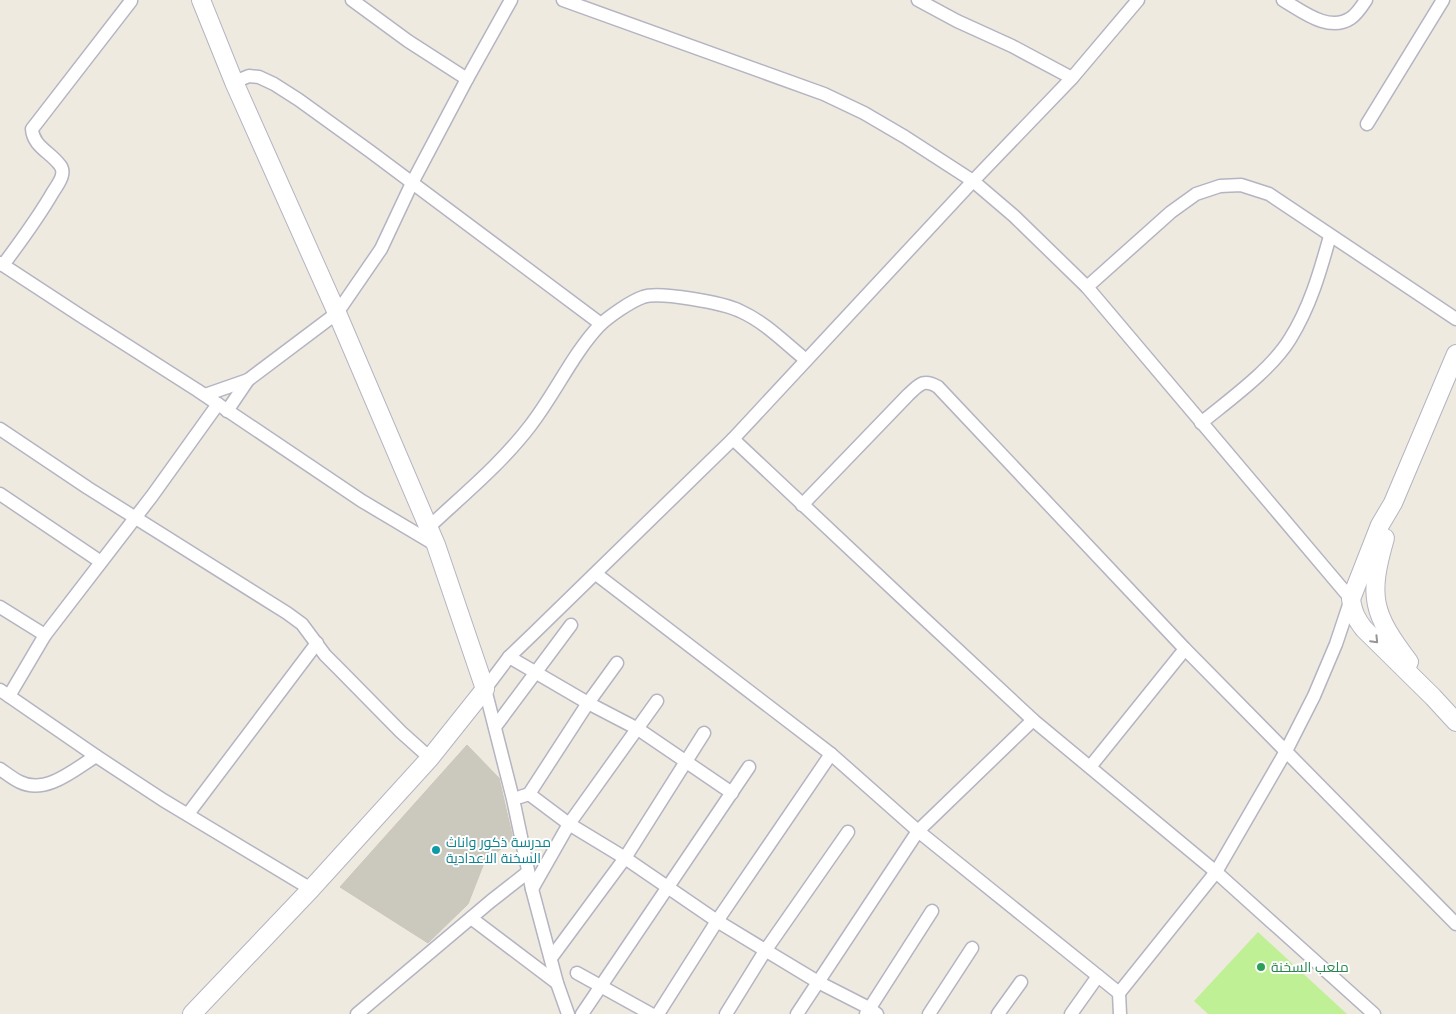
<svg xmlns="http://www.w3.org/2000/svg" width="1456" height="1014" font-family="'DM Sans',Cairo,sans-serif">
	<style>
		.pitch { fill: #c0f095 }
		.building { fill: #cbc8be; stroke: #ccc7b9 }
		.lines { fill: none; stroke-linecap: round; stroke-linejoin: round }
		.street-casing { stroke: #b4b4c2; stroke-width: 15 }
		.secondary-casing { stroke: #b4b4c2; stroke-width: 20 }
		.street { stroke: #fff; stroke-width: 12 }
		.secondary { stroke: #fff; stroke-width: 18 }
		.oneway { stroke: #969696 }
		.culture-dot { fill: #0f9aa8; stroke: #fff; stroke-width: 2 }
		.leisure-dot { fill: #2e9e5b; stroke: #fff; stroke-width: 2 }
		.labels { text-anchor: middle; stroke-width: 4; stroke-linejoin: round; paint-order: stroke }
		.culture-label { font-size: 14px; fill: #0d838f; stroke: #fff; text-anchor: start }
		.leisure-label { font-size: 14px; fill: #27864d; stroke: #fff; text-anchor: start }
	</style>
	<rect width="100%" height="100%" fill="#efeae0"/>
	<path class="pitch" d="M1258 932 1347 1014H1208L1194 1001Z"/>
	<path class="building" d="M467 745 499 778 513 839 484 863 468 904 428 943 340 887Z"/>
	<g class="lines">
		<defs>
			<g id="street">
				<path d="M352 0 408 41 467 79"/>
				<path d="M563 0 824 94 864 113 905 137 973 181 1014 216 1087 287 1351 599 1336 644 1314 696 1286 751 1216 872 1119 993"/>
				<path d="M918 0 957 21 1012 46 1072 78"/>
				<path d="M1283 0C1302 11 1329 33 1351 18 1357 14 1362 6 1366 0"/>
				<path d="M234 82 249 76 259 77 274 84 299 100 371 152 601 324"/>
				<path d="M1367 124 1443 0"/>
				<path d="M0 263 81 316 197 390 362 501 436 545"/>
				<path d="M3 265C21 241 38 218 53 192 56 187 61 181 62 175 63 171 62 167 59 164 50 152 33 146 32 129L131 1"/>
				<path d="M1087 287 1171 212 1196 194 1220 186 1241 185 1269 194 1456 319"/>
				<path d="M205 395 248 380 337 313 381 249 412 183 467 79 511 0"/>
				<path d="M227 411 248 380"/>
				<path d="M1201 423C1229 400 1271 370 1290 339 1310 307 1320 272 1330 236"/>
				<path d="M0 429 88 488 287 613 302 624 325 655 341 671 401 732 430 758"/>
				<path d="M733 439 915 610 1033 720 1216 872 1374 1014"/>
				<path d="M0 494 101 562"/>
				<path d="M802 505 908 395C919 385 923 378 938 387L1185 649 1456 924"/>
				<path d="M429 527C464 494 501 464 530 426 555 394 572 355 599 326 608 317 631 301 643 297 659 291 724 303 740 311 765 322 785 343 806 360"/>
				<path d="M596 574 831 754 918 831 1033 720"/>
				<path d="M0 607 45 635"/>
				<path d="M509 657 588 703 638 729 732 793"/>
				<path d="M0 690 96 756 163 800 311 889"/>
				<path d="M9 696 45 635 152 496 218 404"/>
				<path d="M495 727 571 625"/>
				<path d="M1090 767 1185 649"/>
				<path d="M0 769C6 773 13 779 20 782 46 795 75 769 96 756"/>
				<path d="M529 794 569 824 625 858 717 921 818 982 869 1008 877 1014"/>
				<path d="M520 797 529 794 588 703 617 663"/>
				<path d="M188 814 317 643"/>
				<path d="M532 889 569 824 657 701"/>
				<path d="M471 918 557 983"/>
				<path d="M551 958 625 858 704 733"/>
				<path d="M577 973 651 1014"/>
				<path d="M1098 976 1119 993 1120 1014"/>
				<path d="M357 1014 491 901 528 872"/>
				<path d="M568 1014 557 983 532 889 513 799 485 689 509 657 534 633 733 439 973 181 1072 78 1138 0"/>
				<path d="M582 1014 749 767"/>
				<path d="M658 1014 717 921 831 754"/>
				<path d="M726 1014 765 951 848 832"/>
				<path d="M797 1014 918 831 1098 976 1071 1014"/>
				<path d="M866 1014 932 911"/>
				<path d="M929 1014 972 948"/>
				<path d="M998 1014 1021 982"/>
			</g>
			<g id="secondary">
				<path d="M1456 354 1393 503 1380 525 1351 599C1353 612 1356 619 1364 629L1433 697 1456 722"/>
				<path d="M1385 538C1368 597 1372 613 1409 662"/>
				<path d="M192 1014 311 889 430 758 485 689 436 545 337 313 234 82 201 0"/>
			</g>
		</defs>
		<use href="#street" class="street-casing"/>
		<use href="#secondary" class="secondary-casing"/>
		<use href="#street" class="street"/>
		<use href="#secondary" class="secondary"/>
	</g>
	<defs><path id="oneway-chevron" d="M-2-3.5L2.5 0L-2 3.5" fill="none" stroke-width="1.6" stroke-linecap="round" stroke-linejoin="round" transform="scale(1.25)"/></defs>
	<use class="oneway" href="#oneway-chevron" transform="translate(1375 640) rotate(46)"/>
	<circle class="culture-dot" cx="436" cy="850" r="5"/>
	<circle class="leisure-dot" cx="1261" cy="967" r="5"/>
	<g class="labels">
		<g class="culture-label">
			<text x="446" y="847">مدرسة ذكور واناث<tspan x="446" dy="16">السخنة الاعدادية</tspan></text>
		</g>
		<g class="leisure-label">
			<text x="1271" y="972">ملعب السخنة</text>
		</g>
	</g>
</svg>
